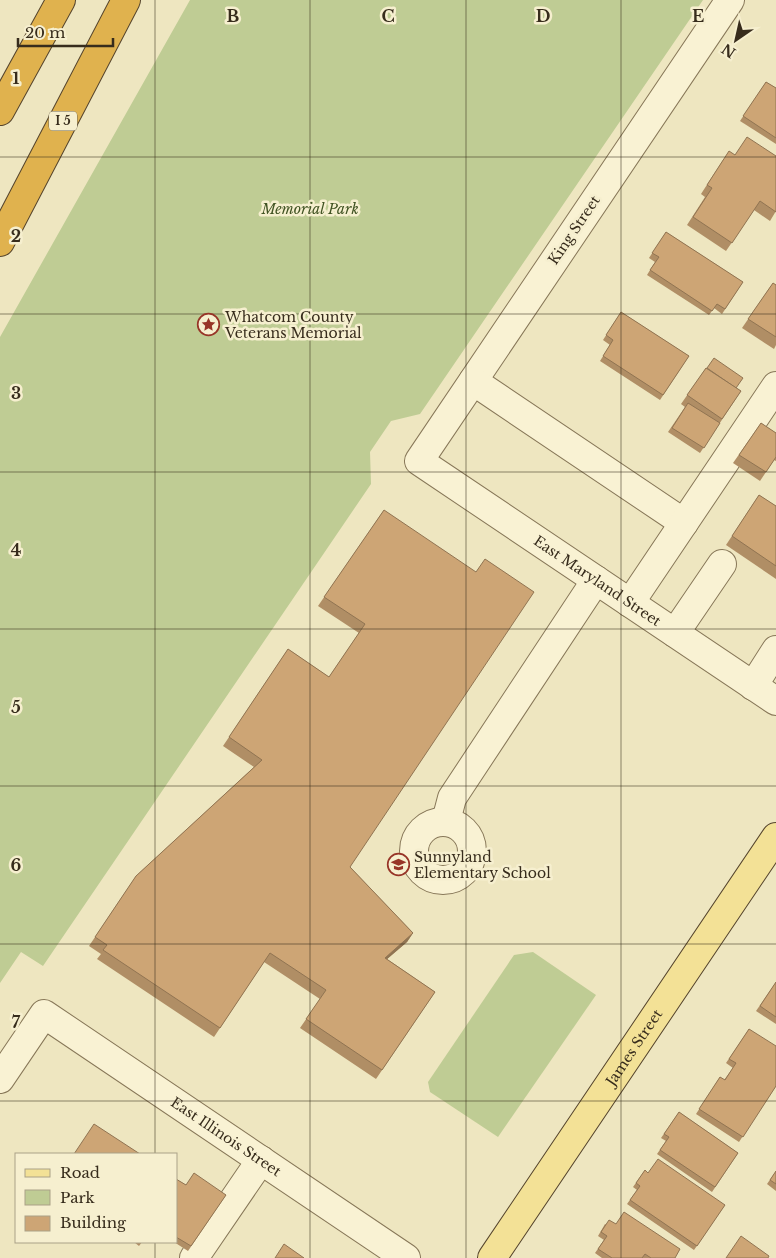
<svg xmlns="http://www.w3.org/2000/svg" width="776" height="1258" font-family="'Libre Baskerville',serif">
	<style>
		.green { fill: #bfcc94 }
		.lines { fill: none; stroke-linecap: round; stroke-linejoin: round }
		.minor-casing { stroke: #877758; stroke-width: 30 }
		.major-casing { stroke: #55442c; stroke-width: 30 }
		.highway-casing { stroke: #55442c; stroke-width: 30 }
		.minor { stroke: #f9f2d3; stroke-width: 28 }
		.major { stroke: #f3e196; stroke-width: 28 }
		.highway { stroke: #e0b24e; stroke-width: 28 }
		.wall { fill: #b08e65 }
		.shaded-wall { fill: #907452 }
		.building { fill: #cda575; stroke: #907452 }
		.grid { fill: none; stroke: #372c1c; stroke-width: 1; stroke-opacity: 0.55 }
		.labels { text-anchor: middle; stroke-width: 5; stroke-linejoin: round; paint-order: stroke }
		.shield { fill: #f6efcf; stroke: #706652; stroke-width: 1 }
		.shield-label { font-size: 12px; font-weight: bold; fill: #372c1c }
		.park-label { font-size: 14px; font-style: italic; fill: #415323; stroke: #f6efcf }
		.street-label { font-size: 14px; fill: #372c1c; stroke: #f6efcf }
		.poi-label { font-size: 14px; fill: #372c1c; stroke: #f6efcf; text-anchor: start }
		.grid-label { font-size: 16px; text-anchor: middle; font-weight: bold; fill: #372c1c; stroke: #f6efcf; stroke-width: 5; stroke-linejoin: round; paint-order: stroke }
	</style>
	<rect width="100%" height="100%" fill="#eee6c0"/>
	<g class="green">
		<path d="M190 0H703L420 414 391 421 370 452 371 484 43 966 21 952 0 983V337Z"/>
		<path d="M533 952 596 995 498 1137 430 1092 428 1082 514 955Z"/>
	</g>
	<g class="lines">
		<defs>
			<g id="minor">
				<path id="s1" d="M730 0 419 461 776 701"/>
				<path d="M473 381 684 523"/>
				<path d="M630 603 776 386"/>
				<path d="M675 633 722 564"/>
				<path d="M753 686 776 650"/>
				<path d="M446 821 452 798 596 580"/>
				<circle cx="443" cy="851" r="29"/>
				<path id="s2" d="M0 1079 44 1014 406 1258"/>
				<path d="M194 1258 261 1160"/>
			</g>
			<g id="major">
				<path id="s3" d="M492 1258 776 837"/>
			</g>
			<g id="highway">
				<path d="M0 111 61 0"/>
				<path d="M0 242 126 0"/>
			</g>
		</defs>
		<use href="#minor" class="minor-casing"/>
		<use href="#major" class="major-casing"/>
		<use href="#highway" class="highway-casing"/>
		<use href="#minor" class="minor"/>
		<use href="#major" class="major"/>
		<use href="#highway" class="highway"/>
	</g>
	<g class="wall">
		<path d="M766 82 776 88V144L740 121Z"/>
		<path d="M723 160 776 211 770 221 754 210 726 251 687 225 705 197 701 194Z"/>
		<path d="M666 232 743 282 722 314 714 308 709 315 647 275 655 262 649 258Z"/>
		<path d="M773 283 776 285V345L774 349 742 328Z"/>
		<path d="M621 312 689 356 660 400 600 361 610 345 603 340Z"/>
		<path d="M706 368 741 391 700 453 668 432 685 407 681 404Z"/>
		<path d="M761 423 776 433V461L774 460 760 481 733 463Z"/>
		<path d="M759 495 776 506V579L726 545Z"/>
		<path d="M384 510 350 867 413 933 407 942 387 959 435 992 376 1079 300 1028 320 999 264 962 214 1037 97 959 101 954 89 946 136 876 254 767 223 746 288 649 329 677 359 633 318 606Z"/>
		<path d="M776 982V1024L756 1011Z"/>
		<path d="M749 1029 776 1086 739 1142 696 1114 720 1077 724 1080 733 1068 726 1063Z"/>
		<path d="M679 1112 738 1153 712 1192 657 1154 666 1141 661 1138Z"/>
		<path d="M645 1170 648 1173 725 1205 694 1250 627 1204 637 1190 633 1187Z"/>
		<path d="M776 1171V1191L767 1184Z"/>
		<path d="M176 1179 186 1185 226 1195 188 1251 174 1242H176Z"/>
		<path d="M605 1224 675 1258H602L595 1253 604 1240 598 1236Z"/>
		<path d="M134 1242H142L139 1246Z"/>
	</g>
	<path class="shaded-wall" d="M413 933 407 942 379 966 385 958Z"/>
	<g class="building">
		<path d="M766 82 776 88V138L743 116Z"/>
		<path d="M747 137 776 156V212L760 201 732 243 693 217 712 188 707 185 729 151 735 155Z"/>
		<path d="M666 232 743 282 725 309 717 304 712 311 650 270 659 257 652 253Z"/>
		<path d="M773 283 776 285V337L748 319Z"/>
		<path d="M621 312 689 356 663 395 603 356 613 340 606 335Z"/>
		<path d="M714 358 743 378 736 388 707 368Z"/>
		<path d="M706 368 741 391 722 419 687 395Z"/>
		<path d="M688 403 720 423 704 448 672 428Z"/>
		<path d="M761 423 776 433V457L766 472 739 455Z"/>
		<path d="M759 495 776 506V566L732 536Z"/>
		<path d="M384 510 476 572 485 559 534 592 350 867 413 933 385 958 435 992 382 1070 306 1019 326 990 270 953 220 1028 103 950 107 945 95 937 136 876 262 760 229 737 288 649 329 677 365 624 324 597Z"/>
		<path d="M776 982V1017L760 1006Z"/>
		<path d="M749 1029 776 1046V1086L743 1137 699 1109 720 1077 725 1080 736 1063 729 1059Z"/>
		<path d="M679 1112 738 1153 715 1187 660 1150 669 1137 664 1134Z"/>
		<path d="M94 1124 140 1154H74Z"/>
		<path d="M658 1159 725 1205 697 1246 630 1200 640 1186 636 1183 645 1170 648 1173Z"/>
		<path d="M776 1171V1184L770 1180Z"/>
		<path d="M194 1173 226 1195 191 1246 176 1237V1179L186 1185Z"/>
		<path d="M624 1212 680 1249 675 1258H651L645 1254 642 1258H612L598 1249 607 1236 601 1232 609 1220 616 1224Z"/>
		<path d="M741 1236 769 1256 768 1258H726Z"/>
		<path d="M284 1244 304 1258H275Z"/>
	</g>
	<path class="grid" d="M155 0V1154M310 0V1258M466 0V1258M621 0V1258M0 157H776M0 314H776M0 472H776M0 629H776M0 786H776M0 944H776M0 1101H776M155 1242V1258"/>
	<defs>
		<symbol id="sight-ring" viewBox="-11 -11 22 22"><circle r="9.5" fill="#f6efcf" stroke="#973427" stroke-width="1.5"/><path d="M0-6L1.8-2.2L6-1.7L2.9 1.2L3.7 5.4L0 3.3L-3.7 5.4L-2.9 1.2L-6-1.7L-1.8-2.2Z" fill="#973427"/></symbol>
		<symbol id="school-ring" viewBox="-11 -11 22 22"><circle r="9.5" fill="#f6efcf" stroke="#973427" stroke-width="1.5"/><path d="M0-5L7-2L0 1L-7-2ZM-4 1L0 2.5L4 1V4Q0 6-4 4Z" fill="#973427"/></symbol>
	</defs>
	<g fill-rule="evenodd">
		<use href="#sight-ring" x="196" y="312" width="25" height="25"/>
		<use href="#school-ring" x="386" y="852" width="25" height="25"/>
	</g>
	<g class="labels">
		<rect class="shield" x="49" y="111.5" width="28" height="19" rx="4"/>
		<g class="shield-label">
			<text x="63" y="125">I 5</text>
		</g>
		<g class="park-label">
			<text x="310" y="214">Memorial Park</text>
		</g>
		<g class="street-label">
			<text transform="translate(574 230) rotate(-56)" y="5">King Street</text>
			<text dy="5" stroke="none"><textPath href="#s1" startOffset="771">East Maryland Street</textPath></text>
			<text dy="5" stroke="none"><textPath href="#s3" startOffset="254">James Street</textPath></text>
			<text dy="5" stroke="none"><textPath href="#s2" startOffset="298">East Illinois Street</textPath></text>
		</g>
		<g class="poi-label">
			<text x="225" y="322">Whatcom County<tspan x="225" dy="16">Veterans Memorial</tspan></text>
			<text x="414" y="862">Sunnyland<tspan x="414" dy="16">Elementary School</tspan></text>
		</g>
	</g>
	<g class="grid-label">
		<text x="233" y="22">B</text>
		<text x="388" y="22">C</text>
		<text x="543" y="22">D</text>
		<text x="698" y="22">E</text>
		<text x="16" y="84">1</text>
		<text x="16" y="242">2</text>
		<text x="16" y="399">3</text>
		<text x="16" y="556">4</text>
		<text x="16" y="713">5</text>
		<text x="16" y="871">6</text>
		<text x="16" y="1028">7</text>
	</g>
	<rect x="15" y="1153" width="162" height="90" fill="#f6efcf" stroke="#aaa187"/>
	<rect x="25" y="1169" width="25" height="8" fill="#f3e196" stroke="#aaa187"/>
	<text x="60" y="1178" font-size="15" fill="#372c1c">Road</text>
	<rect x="25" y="1190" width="25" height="15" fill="#bfcc94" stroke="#aaa187"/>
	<text x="60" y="1203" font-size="15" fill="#372c1c">Park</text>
	<rect x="25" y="1216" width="25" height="15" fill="#cda575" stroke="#aaa187"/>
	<text x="60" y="1228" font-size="15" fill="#372c1c">Building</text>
	<g transform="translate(736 40) rotate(214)" stroke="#f6efcf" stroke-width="4" paint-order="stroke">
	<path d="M0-4L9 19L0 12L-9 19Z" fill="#372c1c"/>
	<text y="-8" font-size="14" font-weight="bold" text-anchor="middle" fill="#372c1c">N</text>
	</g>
	<path d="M18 38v8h95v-8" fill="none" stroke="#372c1c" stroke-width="2.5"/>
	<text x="25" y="38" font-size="15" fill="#372c1c" stroke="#f6efcf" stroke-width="4" paint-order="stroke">20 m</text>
</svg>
